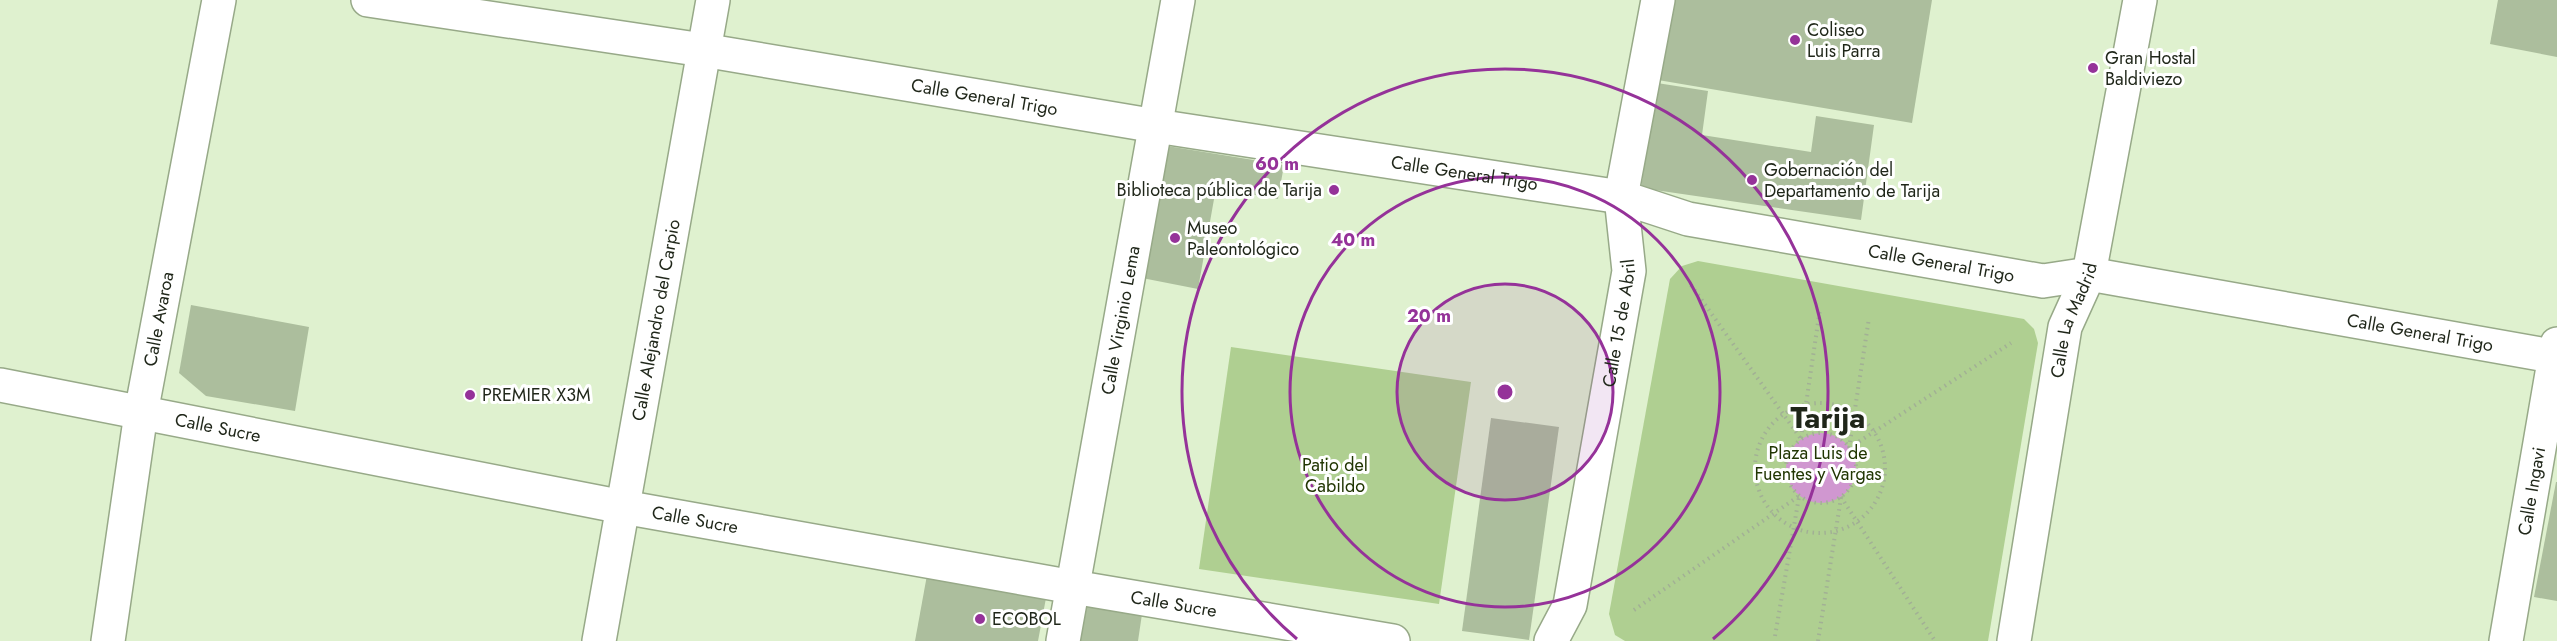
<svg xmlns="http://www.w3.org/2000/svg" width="2557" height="641" font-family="Jost,sans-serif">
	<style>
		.green { fill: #afcf91 }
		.water { fill: #d097d0 }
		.building { fill: #acbe9d }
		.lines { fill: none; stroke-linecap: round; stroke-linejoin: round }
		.minor-casing { stroke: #97a988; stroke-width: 36 }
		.major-casing { stroke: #97a988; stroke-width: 36 }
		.path { stroke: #a2b095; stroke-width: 4; stroke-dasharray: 1.5 4.5; stroke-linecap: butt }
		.minor { stroke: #fff; stroke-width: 33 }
		.major { stroke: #fff; stroke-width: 33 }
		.ring { fill: none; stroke: #953299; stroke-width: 3 }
		.poi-dot { fill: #953299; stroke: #fff; stroke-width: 2 }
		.labels { text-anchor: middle; stroke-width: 6; stroke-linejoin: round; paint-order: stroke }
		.poi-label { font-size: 18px; fill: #1f2619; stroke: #fff; text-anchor: start }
		.street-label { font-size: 18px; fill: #1f2619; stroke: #fff }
		.park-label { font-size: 18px; fill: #213603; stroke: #fff }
		.town-label { font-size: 30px; font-weight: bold; fill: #1f2619; stroke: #fff }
		.centre { fill: #953299; stroke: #fff; stroke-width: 3 }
		.ring-label { font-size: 18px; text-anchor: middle; font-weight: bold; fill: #953299; stroke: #fff; stroke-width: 6; stroke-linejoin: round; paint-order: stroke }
	</style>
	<rect width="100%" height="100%" fill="#dff1cf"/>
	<g class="green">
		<path d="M1698 261 2024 319 2034 329 2038 343 1988 641H1625L1615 635 1609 614 1670 279 1682 266Z"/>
		<path d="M1231 347 1471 382 1439 604 1199 569Z"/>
	</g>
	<circle class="water" cx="1821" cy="468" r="35"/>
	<g class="building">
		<path d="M1673 0H1932L1912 123 1658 80Z"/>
		<path d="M2498 0H2557V57L2490 44Z"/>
		<path d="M1657 83 1708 91 1702 135 1811 152 1816 116 1874 125 1861 220 1641 188Z"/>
		<path d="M1161 145 1284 165 1278 199 1216 188 1198 289 1137 277Z"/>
		<path d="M191 305 309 327 295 411 206 396 179 373Z"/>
		<path d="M1491 418 1559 427 1529 640 1462 631Z"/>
		<path d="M2556 482H2557V601L2534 597Z"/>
		<path d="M927 575 1046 598 1038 641H915Z"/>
		<path d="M1083 600 1142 614 1138 641H1074Z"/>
	</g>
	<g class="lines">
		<defs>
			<g id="minor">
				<path id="s1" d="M0 385 623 507 1073 587 1393 641"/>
				<path id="s2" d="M108 641 141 413 219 0"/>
				<path id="s3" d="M599 641 713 0"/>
				<path id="s4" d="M1063 641 1178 0"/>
				<path id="s5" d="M1551 641 1570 605 1629 271 1621 197 1658 0"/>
				<path id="s6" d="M2014 641 2065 327 2089 274 2140 0"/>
				<path id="s7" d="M2506 641 2557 344"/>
			</g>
			<g id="major">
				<path id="s8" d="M368 0 703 50 1156 126 1621 197 1688 219 2043 281 2089 274 2557 357"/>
			</g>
		</defs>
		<use href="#minor" class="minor-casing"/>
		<use href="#major" class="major-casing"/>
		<g class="path">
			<path d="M1691 285 1801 439"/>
			<circle cx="1820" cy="468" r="65"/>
			<circle cx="1821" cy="468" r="35"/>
			<path d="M1801 438 1820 309"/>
			<path d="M1849 448 2011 343"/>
			<path d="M1849 448 1869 318"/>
			<path d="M1841 497 1935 641"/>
			<path d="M1634 610 1799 496"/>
			<path d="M1775 636 1799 497"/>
			<path d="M1818 641 1841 498"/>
		</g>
		<use href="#minor" class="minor"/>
		<use href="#major" class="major"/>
	</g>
	<circle cx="1505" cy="392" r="108" fill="#953299" fill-opacity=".12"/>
	<g class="ring">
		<circle cx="1505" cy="392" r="108"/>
		<circle cx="1505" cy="392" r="215"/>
		<path d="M1297 639A323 323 0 1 1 1713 639"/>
	</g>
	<g class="poi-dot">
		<circle cx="1795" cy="40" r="6"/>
		<circle cx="2093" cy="68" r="6"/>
		<circle cx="1752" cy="180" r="6"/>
		<circle cx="1334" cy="190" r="6"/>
		<circle cx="1175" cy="238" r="6"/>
		<circle cx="470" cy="395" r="6"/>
		<circle cx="980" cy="619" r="6"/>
	</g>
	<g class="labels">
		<g class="poi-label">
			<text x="1807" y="36">Coliseo<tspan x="1807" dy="21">Luis Parra</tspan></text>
			<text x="2105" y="64">Gran Hostal<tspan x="2105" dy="21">Baldiviezo</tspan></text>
			<text x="1764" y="176">Gobernación del<tspan x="1764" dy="21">Departamento de Tarija</tspan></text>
			<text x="1322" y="196" text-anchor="end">Biblioteca pública de Tarija</text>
			<text x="1187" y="234">Museo<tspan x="1187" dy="21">Paleontológico</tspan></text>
			<text x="482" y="401">PREMIER X3M</text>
			<text x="992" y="625">ECOBOL</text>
		</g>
		<g class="street-label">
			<text dy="6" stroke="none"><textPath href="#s8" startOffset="624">Calle General Trigo</textPath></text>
			<text dy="6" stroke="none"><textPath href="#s8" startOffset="1110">Calle General Trigo</textPath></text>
			<text dy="6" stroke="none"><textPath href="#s8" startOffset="1596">Calle General Trigo</textPath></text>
			<text dy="6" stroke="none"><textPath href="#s2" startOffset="326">Calle Avaroa</textPath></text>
			<text dy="6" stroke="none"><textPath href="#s6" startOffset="327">Calle La Madrid</textPath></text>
			<text dy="6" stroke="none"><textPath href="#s3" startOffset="326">Calle Alejandro del Carpio</textPath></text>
			<text dy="6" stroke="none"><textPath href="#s4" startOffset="326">Calle Virginio Lema</textPath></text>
			<text dy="6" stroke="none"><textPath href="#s5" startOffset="327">Calle 15 de Abril</textPath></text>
			<text dy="6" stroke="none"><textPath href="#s8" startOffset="2082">Calle General Trigo</textPath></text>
			<text dy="6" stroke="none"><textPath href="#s1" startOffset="222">Calle Sucre</textPath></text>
			<text dy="6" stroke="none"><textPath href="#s7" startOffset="152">Calle Ingavi</textPath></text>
			<text dy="6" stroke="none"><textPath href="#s1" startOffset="708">Calle Sucre</textPath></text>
			<text dy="6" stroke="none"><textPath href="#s1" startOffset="1194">Calle Sucre</textPath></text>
		</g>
		<g class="park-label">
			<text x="1818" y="459">Plaza Luis de<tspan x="1818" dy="21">Fuentes y Vargas</tspan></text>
			<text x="1335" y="471">Patio del<tspan x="1335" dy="21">Cabildo</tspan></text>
		</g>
		<g class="town-label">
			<text x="1828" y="428">Tarija</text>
		</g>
	</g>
	<circle cx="1505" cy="392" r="9" class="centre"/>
	<g class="ring-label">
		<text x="1277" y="170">60 m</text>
		<text x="1353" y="246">40 m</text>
		<text x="1429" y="322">20 m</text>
	</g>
</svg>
